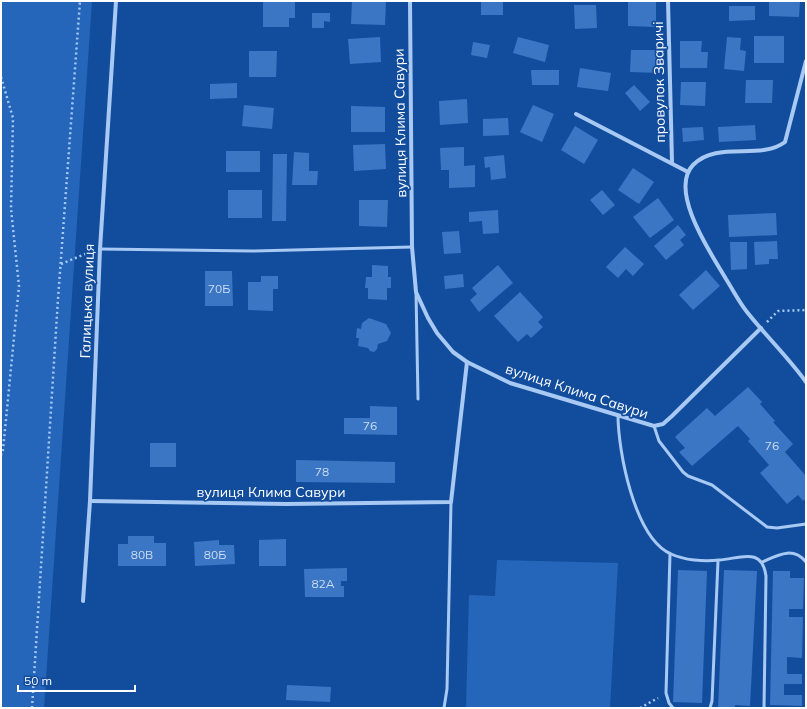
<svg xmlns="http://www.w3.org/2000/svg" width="807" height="709" font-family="Mulish,sans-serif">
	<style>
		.green { fill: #2566bb }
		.building { fill: #3b76c4 }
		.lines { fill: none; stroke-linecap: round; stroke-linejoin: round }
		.path { stroke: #a7c9f4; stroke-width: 2.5; stroke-dasharray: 2 3; stroke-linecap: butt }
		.service { stroke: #a7c9f4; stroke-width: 3 }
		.minor { stroke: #a7c9f4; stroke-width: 4 }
		.labels { text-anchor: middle; stroke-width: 3.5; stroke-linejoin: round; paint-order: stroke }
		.number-label { font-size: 12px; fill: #ceddf0 }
		.street-label { font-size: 14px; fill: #fff; stroke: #124d9d }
	</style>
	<rect width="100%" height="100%" fill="#124d9d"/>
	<g class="green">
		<path d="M1 1H92L44 708H1Z"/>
		<path d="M497 560 618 563 610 708H466L469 595 495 596Z"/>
	</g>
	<g class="building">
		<path d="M263 1H295V18H289V27H263Z"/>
		<path d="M352 1H386L385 25 351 24Z"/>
		<rect x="481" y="1" width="22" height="14"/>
		<path d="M769 1H800L799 17 769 16Z"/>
		<path d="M628 2H656V27L628 26Z"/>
		<path d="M574 5H596L597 28 575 29Z"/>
		<path d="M729 6H755V20L729 21Z"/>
		<path d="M312 13H330V22L324 21V28H312Z"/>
		<rect x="754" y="36" width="30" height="27"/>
		<path d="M380 37 381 62 350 64 348 39Z"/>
		<path d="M518 37 549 45 545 62 513 53Z"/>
		<path d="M727 37 741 38 740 50 746 51 744 71 724 69Z"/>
		<path d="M680 41H702L701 52H708L707 68H680Z"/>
		<path d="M473 42 490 45 487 58 471 55Z"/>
		<path d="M631 50H660V73L630 72Z"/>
		<path d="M249 51H277L276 77H249Z"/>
		<path d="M580 68 611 73 608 91 577 87Z"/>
		<path d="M531 70H559V85H532Z"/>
		<path d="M746 80H773L772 103H745Z"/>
		<path d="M681 82H706L705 106 680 105Z"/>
		<path d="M237 83V98L210 99V84Z"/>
		<path d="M634 85 650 102 640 111 625 93Z"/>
		<path d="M467 99 468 123 440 125 439 101Z"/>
		<path d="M244 105 274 108 272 129 242 126Z"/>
		<path d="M533 105 554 114 542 142 520 132Z"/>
		<path d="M351 106 385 107V132H351Z"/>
		<path d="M508 118 509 135 483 136V119Z"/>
		<path d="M755 125 756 140 719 142 718 127Z"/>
		<path d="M575 126 598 140 584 164 561 150Z"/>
		<path d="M703 127 704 140 683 142 682 128Z"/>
		<path d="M385 144 386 169 354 171 353 145Z"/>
		<path d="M464 147V166L475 165V187L449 188V170H441L440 148Z"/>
		<rect x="226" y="151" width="34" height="21"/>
		<path d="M294 152 309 153V171H318L317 185H292Z"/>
		<path d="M273 154H287L286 221H272Z"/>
		<path d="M504 155 506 178 491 180 490 167 485 168 484 157Z"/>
		<path d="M633 168 654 182 639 204 618 190Z"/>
		<rect x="228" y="190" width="34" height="28"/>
		<path d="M602 190 615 205 603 215 590 200Z"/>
		<path d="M658 198 674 220 650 238 633 217Z"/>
		<path d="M359 200H388L387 227 359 226Z"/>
		<path d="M498 210 499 233 483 234 482 221 469 222V212Z"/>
		<path d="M776 213 777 235 729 237 728 215Z"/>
		<path d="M678 225 686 235 680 240 684 245 666 260 654 246Z"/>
		<path d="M459 231 461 253 444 254 442 232Z"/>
		<path d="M777 241 778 259H769V264L755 265 754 242Z"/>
		<path d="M730 242H747V269L731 270Z"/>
		<path d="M625 247 644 264 633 276 626 269 618 278 606 267Z"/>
		<path d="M372 265 388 266V277H391V288H387V300L368 299V288H365L366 277H372Z"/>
		<path d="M498 265 513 283 479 312 470 300 477 294 472 288Z"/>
		<path d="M706 270 720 286 693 310 679 295Z"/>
		<path d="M205 271H232L233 306H205Z"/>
		<path d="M463 274 464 287 445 289 444 276Z"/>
		<path d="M261 276H278V289H273V311L248 310V282H261Z"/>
		<path d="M520 292 543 317 538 322 543 327 531 338 527 334 518 342 494 316Z"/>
		<path d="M369 318 386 324 391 333 387 341 378 344 377 349 374 352 370 351 368 348 358 346 359 338H356L357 328 361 329 362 323Z"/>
		<path d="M748 387 762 402 760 404 775 421 773 422 793 444 785 452 806 476V498L803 501 798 495 787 504 760 473 769 465 748 441 750 439 738 426 692 466 679 452 685 448 675 437 707 408 715 416Z"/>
		<path d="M370 406 397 407V435L344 434V418H370Z"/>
		<rect x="150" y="443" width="26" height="24"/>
		<path d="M296 460 395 462V483L296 482Z"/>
		<path d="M128 536H154V543H166V566H118V544H128Z"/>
		<path d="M286 539V566H259V540Z"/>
		<path d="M219 540V545H234L235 564 195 566 194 542Z"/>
		<path d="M347 568V581H341V586H344V597H305L304 569Z"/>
		<path d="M678 570 707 571 702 703 673 702Z"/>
		<path d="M724 570 757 571 750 706 735 705V708H718Z"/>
		<path d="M773 571H790V578H804L803 609H789V617H803L802 658 787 657V674H802V684H784V695H802V706L770 705Z"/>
		<path d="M287 685 331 687 330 702 286 700Z"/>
	</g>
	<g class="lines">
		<g class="path">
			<path d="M1 77 13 118 11 209 19 286 3 450 1 455"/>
			<path d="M61 264 90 252"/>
			<path d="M767 322 778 311 806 310"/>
			<path d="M32 708 58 299 80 1"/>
			<path d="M640 708 658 698"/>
		</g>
		<g class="service">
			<path d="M100 249 253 251 412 247"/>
			<path d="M416 292 418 399"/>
			<path d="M618 415C618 450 634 538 671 554 684 560 704 562 719 560 739 559 762 546 766 576L764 708"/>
			<path d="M654 426 659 441 683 472 688 476 712 485 767 527 777 528 806 524"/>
			<path d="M670 554 666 693 669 703 673 708"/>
			<path d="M762 562C778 555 793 546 806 562"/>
			<path d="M444 708 447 689 451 502"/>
			<path d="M710 708 712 701 718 561"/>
		</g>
		<g class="minor">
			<path d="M410 1 412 247 416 292 428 318 437 333 453 352 467 362 510 383 654 426 663 424 672 416 761 328"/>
			<path d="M668 1 672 162"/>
			<path d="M806 61 785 142C760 161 717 140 693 165 668 191 712 255 726 279 733 290 739 302 747 312 766 336 788 357 806 382"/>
			<path d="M576 114 688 172"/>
			<path d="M90 501 286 504 451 502 467 362"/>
			<path d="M83 601 90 501 100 249 116 1"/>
		</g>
	</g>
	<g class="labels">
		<g class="number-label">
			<text x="219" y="293">70Б</text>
			<text x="370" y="430">76</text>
			<text x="772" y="450">76</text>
			<text x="322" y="476">78</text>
			<text x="142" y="559">80В</text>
			<text x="215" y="559">80Б</text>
			<text x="323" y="588">82А</text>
		</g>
		<g class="street-label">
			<text transform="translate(659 82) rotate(-91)" y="5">провулок Зваричі</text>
			<text transform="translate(400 123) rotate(-91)" y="5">вулиця Клима Савури</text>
			<text transform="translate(87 301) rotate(-88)" y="5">Галицька вулиця</text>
			<text transform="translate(577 391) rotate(18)" y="5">вулиця Клима Савури</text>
			<text x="271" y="497">вулиця Клима Савури</text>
		</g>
	</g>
	<rect width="807" height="709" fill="none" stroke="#ffffff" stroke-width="4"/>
	<path d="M18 685v6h117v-6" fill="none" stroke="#ffffff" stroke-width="2"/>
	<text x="24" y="685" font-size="12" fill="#ffffff" stroke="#124d9d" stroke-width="3" paint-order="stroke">50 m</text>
</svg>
